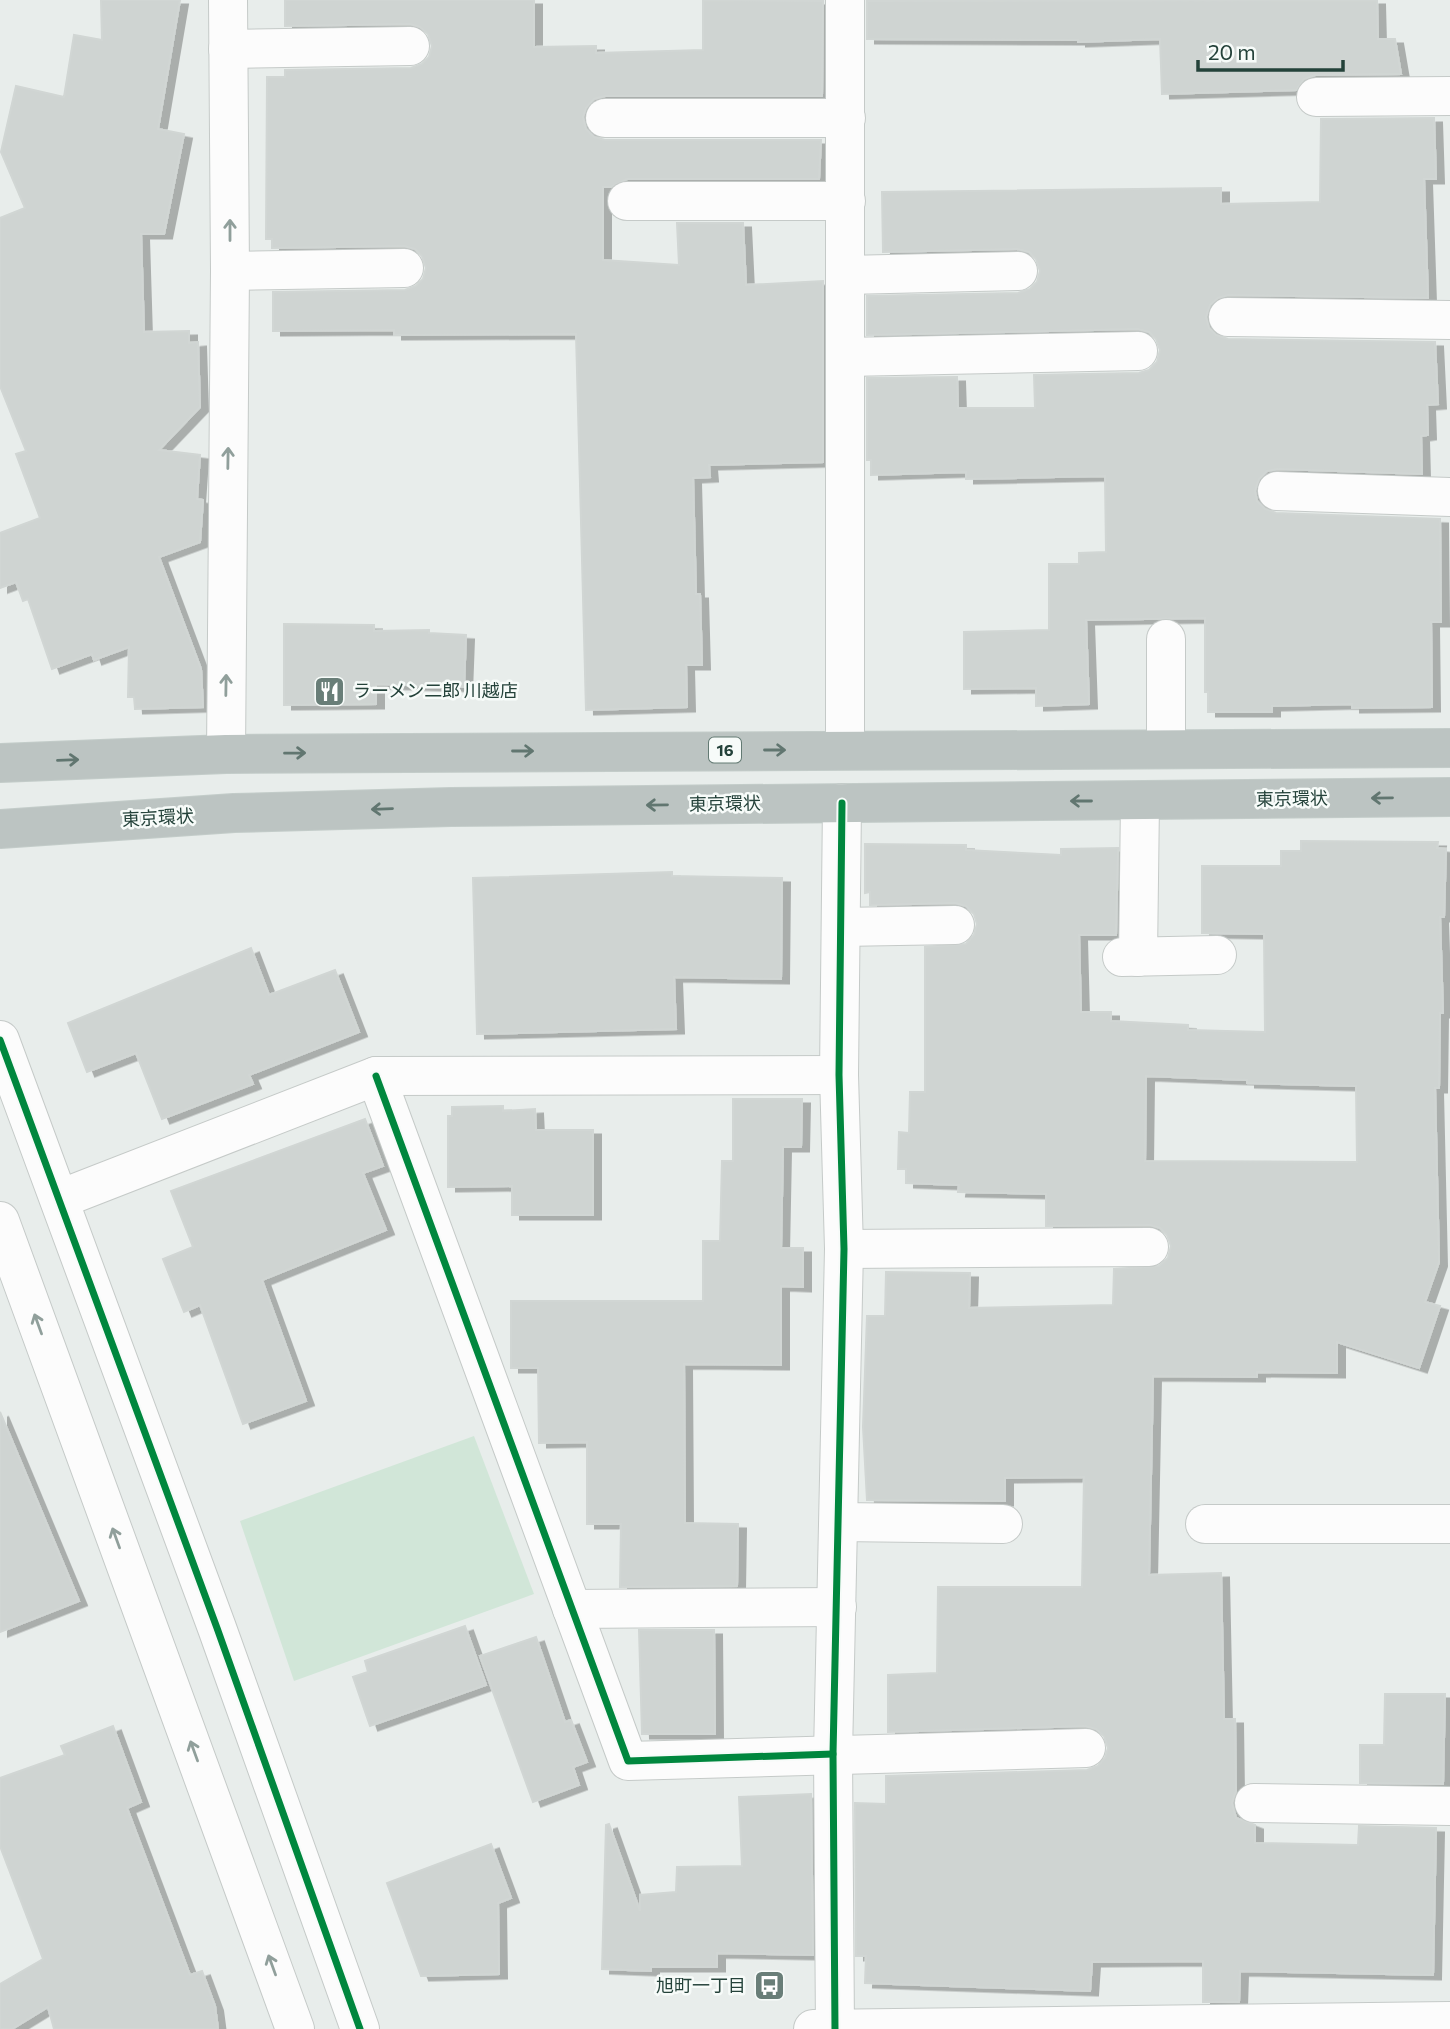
<svg xmlns="http://www.w3.org/2000/svg" width="1450" height="2029" font-family="Commissioner,'Noto Sans JP',sans-serif">
	<style>
		.green { fill: #d1e6d8 }
		.building { fill: #cfd4d2; stroke: #d1d6d4; stroke-width: 2; fill-rule: evenodd; filter: url(#shadow) }
		.lines { fill: none; stroke-linecap: round; stroke-linejoin: round }
		.minor-casing { stroke: #c5cac8; stroke-width: 40 }
		.highway-casing { stroke: #c3ccc9; stroke-width: 40 }
		.minor { stroke: #fcfcfc; stroke-width: 38 }
		.highway { stroke: #bcc4c2; stroke-width: 38 }
		.cycleway-casing { stroke: #f7fbf9; stroke-width: 11 }
		.cycleway { stroke: #00873e; stroke-width: 7 }
		.oneway { stroke: #909f9b }
		.oneway2 { stroke: #617670 }
		.labels { text-anchor: middle; stroke-width: 5; stroke-linejoin: round; paint-order: stroke }
		.shield { fill: #f7fbf9; stroke: #637a73; stroke-width: 2 }
		.shield-label { font-size: 16px; font-weight: bold; fill: #24423a }
		.poi-label { font-size: 18px; fill: #24423a; stroke: #f7fbf9; text-anchor: start }
		.street-label { font-size: 18px; fill: #24423a; stroke: #f7fbf9 }
	</style>
	<defs>
		<filter id="shadow"><feDropShadow dx="8" dy="4.5" stdDeviation="0" flood-color="#0004"/></filter>
	</defs>
	<rect width="100%" height="100%" fill="#e8edeb"/>
	<path class="green" d="M474 1436 534 1594 294 1681 240 1521Z"/>
	<g class="building">
		<path d="M101 0H180L158 129 184 134 164 234H141L144 332 189 331V343L198 342 200 407 159 450 200 455 197 499 203 500 200 542 159 557 201 669 203 707 135 709 134 697H128L129 647 94 660 92 654 52 669 28 599 23 601 16 582 0 588V533L40 518 16 454 26 451 0 386V218L25 208 1 152 16 86 64 97 74 35 102 40Z"/>
		<path d="M285 0H534V47L596 46V53L703 50V0L823 1 822 96H605L594 99 586 108 583 117 586 129 594 137 605 140H821L819 179H627L611 187H603V260L679 265 677 223H743L746 285 823 281V462L709 465 710 477 693 478 696 594H700L702 665H686L687 707 586 710 576 334 394 335V330L273 331V292L405 290 416 286 423 279 426 268 422 256 415 249 404 246 272 248V239H266L267 77H285V70L411 68 422 64 429 57 432 46 428 34 420 27 410 24 285 26Z"/>
		<path d="M1377 0 1378 39H1395L1401 74 1315 75 1304 79 1296 90 1162 94 1160 39 1078 42V40L867 39V1Z"/>
		<path d="M1434 118 1436 179H1424L1428 298 1228 295 1218 298 1210 305 1206 317 1209 328 1216 335 1228 339 1435 342 1438 404 1427 405 1428 435 1421 436 1422 474 1278 469 1267 471 1259 479 1255 491 1257 501 1265 509 1276 513 1440 519 1441 622H1431L1432 707 1352 708V704L1272 706V712H1208V692H1205V618L1086 620 1089 704 1036 706V688L964 689V632L1049 630V564H1079V553L1106 552 1105 476 966 479V472L871 475V460H867V378L957 377 958 408H1035L1034 375 1139 373 1149 370 1157 362 1160 350 1156 339 1149 332 1138 329 867 335V296L1018 293 1030 289 1037 282 1040 271 1036 259 1029 252 1018 249 883 252 882 192 1221 188V204L1320 202 1321 119Z"/>
		<path d="M284 624 374 625V631L429 630V633L466 635 464 687 376 684V704L284 705Z"/>
		<path d="M1301 841 1438 842 1437 848 1446 849 1444 917H1440L1443 1013H1440L1439 1088H1435L1439 1262 1425 1302 1440 1306 1419 1368 1337 1342V1373L1257 1372V1377L1153 1376 1149 1575 1221 1573 1224 1719H1235L1236 1791 1232 1803 1236 1818 1255 1825V1843L1358 1845 1359 1826 1436 1828 1433 1975 1240 1971 1239 2002H1203V1961L1092 1962 1090 1991 865 1983 866 1956H856L855 1803 886 1804V1776L1087 1770 1098 1766 1105 1758 1108 1748 1104 1736 1096 1729 1085 1726 888 1732V1675L937 1673 938 1587H1082L1084 1477 1005 1478V1501L867 1500 863 1427 867 1316H885L886 1272 970 1273 969 1308 1113 1305 1114 1269 1159 1266 1168 1258 1171 1246 1167 1235 1160 1228 1150 1225 1046 1226V1194L958 1192 959 1185 906 1183V1169H898L899 1132 909 1133 910 1092H925V947L966 944 974 935 977 924 974 914 966 906 955 903 870 905V892L865 893V844L966 845V850L1061 855V849L1118 848 1116 935H1079L1081 1012H1111V1021L1188 1025V1030L1265 1032 1264 934 1202 933V866H1281V851H1301ZM1146 1076 1247 1080V1083L1356 1086 1357 1162 1145 1161Z"/>
		<path d="M672 872V876L782 878 781 979 674 977 676 1029 477 1034 473 878Z"/>
		<path d="M251 948 269 995 335 970 359 1032 249 1075 253 1084 162 1119 136 1053 87 1072 68 1023Z"/>
		<path d="M733 1099H802L801 1147H783L781 1248H803V1287L781 1286V1365L684 1364 685 1523 738 1524 737 1586 620 1587 621 1524H587V1442L539 1443 538 1368H511V1301H703V1241H720L722 1161H733Z"/>
		<path d="M503 1106V1111L535 1109 536 1130H593V1215H512V1186L448 1187V1116H452V1107Z"/>
		<path d="M365 1119 383 1166 363 1173 386 1230 262 1280 306 1401 243 1424 200 1305 184 1312 163 1259 193 1247 171 1191Z"/>
		<path d="M0 1412 79 1601 0 1632Z"/>
		<path d="M465 1626 486 1685 370 1726 353 1677 368 1672 365 1661Z"/>
		<path d="M639 1630H714L715 1734H642Z"/>
		<path d="M536 1637 565 1722 571 1720 587 1762 573 1767 579 1785 533 1802 480 1656Z"/>
		<path d="M1385 1694H1445L1443 1784 1360 1783V1745H1384Z"/>
		<path d="M113 1726 141 1802 127 1808 190 1975 202 1971 215 2006 218 2029H54L48 2007 12 2029H0V1984L43 1959 0 1846V1778L65 1755 61 1746Z"/>
		<path d="M811 1794 813 1955 717 1953V1967H651V1971L602 1969 606 1825 609 1824 640 1911V1895L676 1892 677 1867 742 1866 739 1797Z"/>
		<path d="M491 1844 511 1898 498 1903 499 1974 421 1976 387 1883Z"/>
	</g>
	<g class="lines">
		<defs>
			<g id="minor">
				<path d="M845 0V749"/>
				<path d="M228 49 410 46"/>
				<path d="M1316 97 1450 96"/>
				<path d="M605 118H846"/>
				<path d="M627 201H846"/>
				<path d="M230 271 404 268"/>
				<path d="M846 275 1018 271"/>
				<path d="M1228 317 1450 320"/>
				<path d="M846 357 1138 351"/>
				<path d="M1277 491 1450 497"/>
				<path d="M1166 639V749"/>
				<path d="M226 754 230 271 228 0"/>
				<path d="M841 927 955 925"/>
				<path d="M1122 957 1217 955"/>
				<path d="M1138 957 1140 801"/>
				<path d="M0 1040 217 1628 360 2029"/>
				<path d="M376 1076 628 1761 1086 1748"/>
				<path d="M60 1199 376 1076 839 1075"/>
				<path d="M0 1221 295 2029"/>
				<path d="M844 1249 1149 1247"/>
				<path d="M839 1522 1003 1524"/>
				<path d="M1205 1524H1450"/>
				<path d="M572 1609 837 1607"/>
				<path d="M1254 1803 1450 1806"/>
				<path d="M813 2029 1450 2021"/>
				<path d="M835 2029 833 1754 844 1249 839 1075 842 803"/>
			</g>
			<g id="highway">
				<path d="M0 763 226 754 1450 748"/>
				<path d="M0 829 234 813 451 807 1450 797"/>
			</g>
		</defs>
		<use href="#minor" class="minor-casing"/>
		<use href="#highway" class="highway-casing"/>
		<use href="#minor" class="minor"/>
		<use href="#highway" class="highway"/>
		<defs>
			<g id="cycleway">
				<path d="M0 1040 217 1628 360 2029"/>
				<path d="M376 1076 628 1761 833 1754"/>
				<path d="M835 2029 833 1754 844 1249 839 1075 842 803"/>
			</g>
		</defs>
		<use href="#cycleway" class="cycleway-casing"/>
		<use href="#cycleway" class="cycleway"/>
	</g>
	<defs><path id="oneway-shaft" d="M-6 0H5M1.5-3L5.5 0L1.5 3" fill="none" stroke-width="1.6" stroke-linecap="round" stroke-linejoin="round" transform="scale(1.75)"/></defs>
	<g class="oneway">
		<use href="#oneway-shaft" transform="translate(230 230) rotate(-90)"/>
		<use href="#oneway-shaft" transform="translate(228 458) rotate(-89)"/>
		<use href="#oneway-shaft" transform="translate(226 685) rotate(-89)"/>
		<use href="#oneway-shaft" transform="translate(38 1324) rotate(-110)"/>
		<use href="#oneway-shaft" transform="translate(116 1538) rotate(-110)"/>
		<use href="#oneway-shaft" transform="translate(194 1751) rotate(-110)"/>
		<use href="#oneway-shaft" transform="translate(272 1965) rotate(-110)"/>
	</g>
	<g class="oneway2">
		<use href="#oneway-shaft" transform="translate(775 750)"/>
		<use href="#oneway-shaft" transform="translate(523 751)"/>
		<use href="#oneway-shaft" transform="translate(295 753) rotate(-1)"/>
		<use href="#oneway-shaft" transform="translate(68 760) rotate(-2)"/>
		<use href="#oneway-shaft" transform="translate(1382 798) rotate(179)"/>
		<use href="#oneway-shaft" transform="translate(1081 801) rotate(180)"/>
		<use href="#oneway-shaft" transform="translate(657 805) rotate(179)"/>
		<use href="#oneway-shaft" transform="translate(382 809) rotate(178)"/>
	</g>
	<defs>
		<symbol id="restaurant-square" viewBox="-11 -11 22 22"><rect x="-9" y="-9" width="18" height="18" rx="4" fill="#697e78" stroke="#f7fbf9"/><path d="M-5-6h1v4h1v-4h1v4h1v-4h1v5L-1.5 .5V6h-2V.5L-5-1ZM5-6V6H3V1.5H1.5Q1.5-4 5-6Z" fill="#fff"/></symbol>
		<symbol id="bus-square" viewBox="-11 -11 22 22"><rect x="-9" y="-9" width="18" height="18" rx="4" fill="#697e78" stroke="#f7fbf9"/><path d="M-5-6H5V4H4V6H2V4H-2V6H-4V4H-5ZM-3.5-4V0h7V-4ZM-3.5 1.2v1.5H-2V1.2ZM2 1.2v1.5H3.5V1.2Z" fill="#fff"/></symbol>
	</defs>
	<g fill-rule="evenodd">
		<use href="#restaurant-square" x="312" y="674" width="35" height="35"/>
		<use href="#bus-square" x="752" y="1968" width="35" height="35"/>
	</g>
	<g class="labels">
		<rect class="shield" x="709" y="737.5" width="32" height="25" rx="5"/>
		<g class="shield-label">
			<text x="725" y="756">16</text>
		</g>
		<g class="poi-label">
			<text x="353" y="697">ラーメン二郎 川越店</text>
			<text x="746" y="1992" text-anchor="end">旭町一丁目</text>
		</g>
		<g class="street-label">
			<text transform="translate(1292 799) rotate(-1)" y="6">東京環状</text>
			<text transform="translate(725 804) rotate(-1)" y="6">東京環状</text>
			<text transform="translate(158 818) rotate(-3)" y="6">東京環状</text>
		</g>
	</g>
	<path d="M1198 60v10h145v-10" fill="none" stroke="#24423a" stroke-width="3.5"/>
	<text x="1208" y="60" font-size="21" fill="#24423a" stroke="#f7fbf9" stroke-width="5" paint-order="stroke">20 m</text>
</svg>
